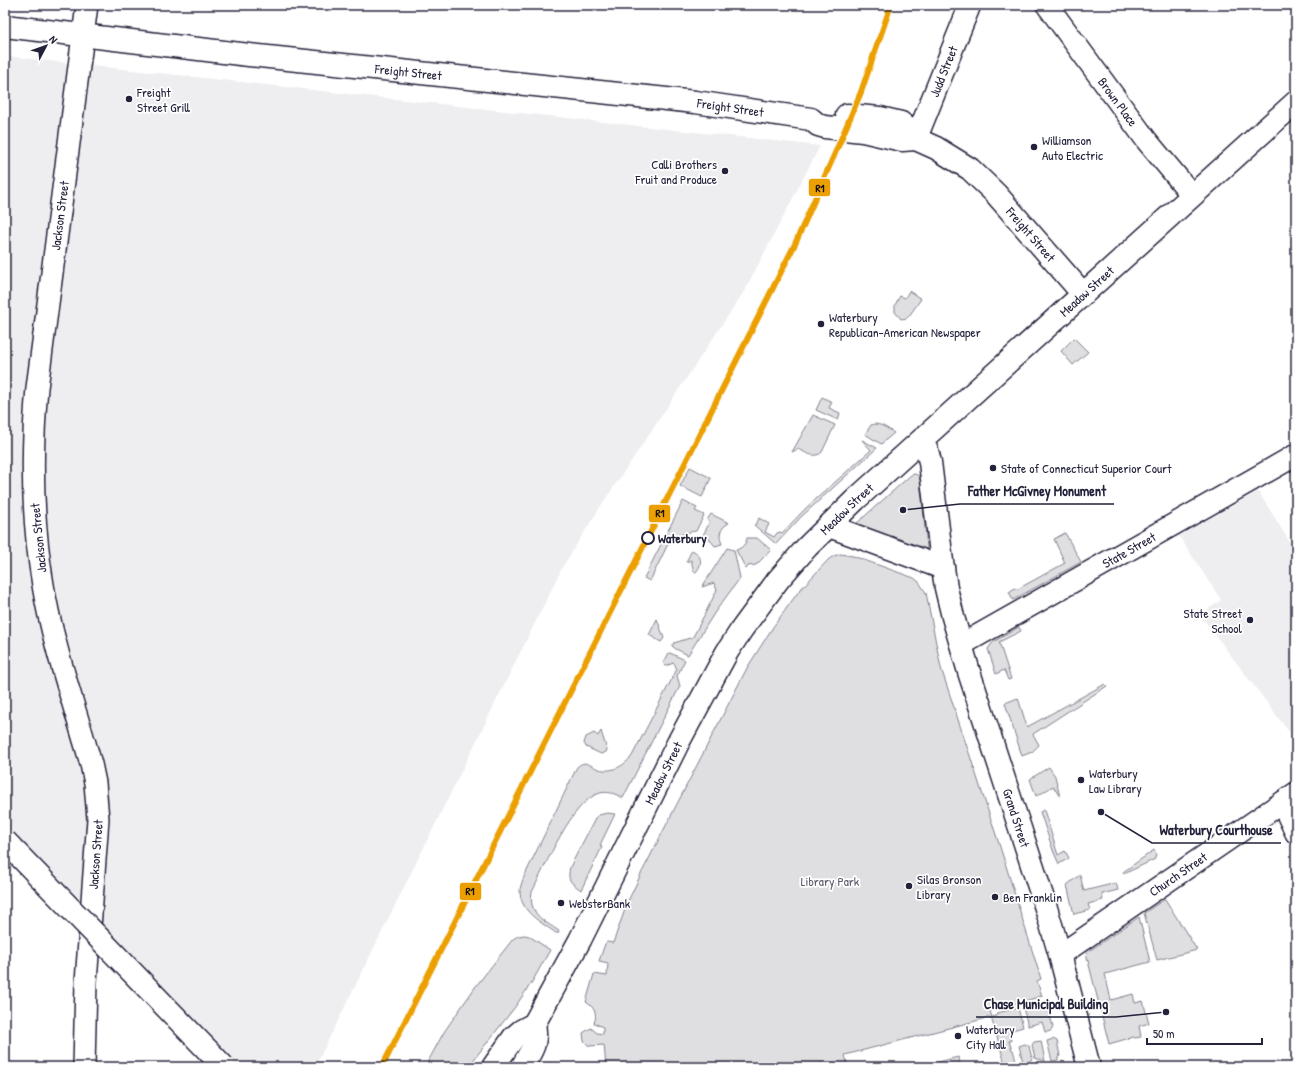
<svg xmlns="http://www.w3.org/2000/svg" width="1301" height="1072" font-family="'Patrick Hand',sans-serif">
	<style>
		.built { fill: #eeeef1 }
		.green { fill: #dfdfe2; stroke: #80808e }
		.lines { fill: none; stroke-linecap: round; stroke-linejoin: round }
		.minor-casing { stroke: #22223b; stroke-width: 24 }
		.major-casing { stroke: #22223b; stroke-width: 25 }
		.minor { stroke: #fff; stroke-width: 21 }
		.major { stroke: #fff; stroke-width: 22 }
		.highway-bridge-casing { stroke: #22223b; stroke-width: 25; stroke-linecap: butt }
		.highway-bridge { stroke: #fff; stroke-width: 22 }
		.rail-1-casing { stroke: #fff; stroke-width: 9 }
		.rail-1 { stroke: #ec9f03; stroke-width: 6 }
		.poi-dot { fill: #22223b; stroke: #fff; stroke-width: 1.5 }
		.stop-dot { fill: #fff; stroke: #22223b; stroke-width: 2 }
		.labels { text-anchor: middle; stroke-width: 3.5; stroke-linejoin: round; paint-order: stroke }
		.street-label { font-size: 13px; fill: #22223b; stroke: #fff }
		.poi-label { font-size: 13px; fill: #22223b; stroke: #fff; text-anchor: start }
		.stop-label { font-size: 13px; font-weight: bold; fill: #22223b; stroke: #fff; text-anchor: start }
		.park-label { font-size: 13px; fill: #5b5b6d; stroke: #fff }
		.leader { fill: none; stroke: #22223b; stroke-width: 1.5 }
		.callout-dot { fill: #22223b; stroke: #fff; stroke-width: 1.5 }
		.callout-label { font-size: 14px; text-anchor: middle; font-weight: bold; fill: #22223b; stroke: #fff; stroke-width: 3.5; stroke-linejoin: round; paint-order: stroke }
		.line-badge { stroke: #fff; stroke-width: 1.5 }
		.pale-badge-label { font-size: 11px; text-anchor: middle; font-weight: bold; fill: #111 }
	</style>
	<rect width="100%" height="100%" fill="#fff"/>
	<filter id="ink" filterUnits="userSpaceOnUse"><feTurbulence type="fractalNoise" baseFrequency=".025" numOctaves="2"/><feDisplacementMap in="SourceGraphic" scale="8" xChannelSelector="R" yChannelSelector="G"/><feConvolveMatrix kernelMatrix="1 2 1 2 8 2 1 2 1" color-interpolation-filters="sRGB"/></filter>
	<g filter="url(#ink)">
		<g class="built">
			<path d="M5 56 820 146 745 290 632 460 602 504 563 566 315 1067H235L5 831Z"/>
			<path d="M1258 491 1296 552V741L1200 615 1221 600 1179 536Z"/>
		</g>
		<g class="green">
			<path d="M909 291 921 299 909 316 907 318 901 319 895 312V305L900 296 905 298Z"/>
			<path d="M1074 338 1088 352 1073 365 1061 351Z"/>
			<path d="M822 397 832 402 829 408 840 413 838 420 816 410Z"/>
			<path d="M813 415 835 425 822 452C815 459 806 453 798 449L792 452Z"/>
			<path d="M875 424C883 425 887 428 894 433L881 444 865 434 871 425Z"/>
			<path d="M862 440 877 448 802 516 776 544 754 525 757 523 759 518 769 524 765 532 774 537 777 533 780 532 782 533 806 508 871 450Z"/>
			<path d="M690 467 711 478 702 497 680 486Z"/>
			<path d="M915 474 919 476 920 480 927 547 926 551 857 525V523L911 475Z"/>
			<path d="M683 501 697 508 695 511 704 515 696 531C686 532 676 535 668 544L650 581 644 578Z"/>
			<path d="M711 514 729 523C720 528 718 535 722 544L715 546 710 540 703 535 710 522 707 520Z"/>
			<path d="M1065 533 1081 562 1013 600 1009 592 1015 588 1016 590 1065 563 1054 539Z"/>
			<path d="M747 538H757L771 550 756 565 748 566 746 569 736 550C742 548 746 544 747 538Z"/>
			<path d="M727 548 734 550 740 578 715 612 688 655 676 649 672 646 674 643 693 637 717 590 714 583 702 587Z"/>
			<path d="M692 550C702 555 703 564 696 572H694L691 560 686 562Z"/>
			<path d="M840 554 853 556 914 578 919 582 926 593 941 668 1002 853 1041 979 1037 981 1042 996 990 1011 992 1017 996 1016 997 1013 1018 1008 1023 1027 1009 1031 1011 1041H1009L1012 1050H1013L1018 1067H1006L991 1017 845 1055 848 1067H823L822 1063 809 1067H606L604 1045 589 1046 584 1041 583 1033 591 1028 597 1033 603 1034V1027L594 1023C598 1014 594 1007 586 1002L594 974 607 976 608 963 599 961 605 944 607 942 613 943 628 901 641 874 747 668 773 627 799 591 829 559 834 556Z"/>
			<path d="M657 619 664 638 661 642 649 635Z"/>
			<path d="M1019 627 1021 631 999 642 1011 679 1008 680 1004 670 996 674 988 649 993 642Z"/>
			<path d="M669 653H670L685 660 677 676 680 686 623 798C616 794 609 791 600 793 572 800 545 867 532 892 528 914 544 921 559 931V933H556C542 923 520 912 520 891 520 887 522 883 523 879L577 767C585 759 590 766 599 769 612 773 624 766 632 756L677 669 674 663 665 666 663 664Z"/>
			<path d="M1105 684 1107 686 1033 734 1039 745 1032 752 1022 756 1005 703 1018 698 1027 727Z"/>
			<path d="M601 731 607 750 606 752 601 754 586 747 584 743 586 737 594 733 598 736Z"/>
			<path d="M1049 767 1055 776 1060 797 1053 786 1042 793 1036 796 1030 779Z"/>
			<path d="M1044 810 1058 855 1065 851 1069 858 1059 864 1054 853 1040 812Z"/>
			<path d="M607 813 615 814 600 845 602 847 581 890C570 882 567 881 570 867L596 817 599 815Z"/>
			<path d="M1154 850 1157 855 1155 857V859L1124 874 1123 872Z"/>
			<path d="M1080 875 1084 891 1116 883 1118 890 1102 894 1103 900 1088 904 1090 910 1074 914 1067 885Z"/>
			<path d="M1165 899 1197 950 1157 960 1144 913Z"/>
			<path d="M1139 917 1150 962 1105 974 1111 1000 1133 994 1135 1003 1143 1001 1149 1023 1139 1026 1141 1037 1135 1038 1133 1037 1109 1044 1086 953Z"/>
			<path d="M525 935 529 936 550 950 532 982 515 1007 468 1067H425L444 1032 476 986 513 939 518 936Z"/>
			<path d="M1046 1001 1053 1027 1051 1031 1045 1032 1042 1022 1028 1026 1023 1008 1024 1007Z"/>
			<path d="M1053 1039 1057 1041 1060 1056 1058 1057V1060L1052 1061 1047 1041Z"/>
			<path d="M1041 1041 1045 1061 1035 1058 1032 1045 1034 1042Z"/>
			<path d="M1025 1044 1029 1046 1032 1059 1024 1066 1019 1046Z"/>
			<path d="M958 1057 961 1067H919Z"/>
		</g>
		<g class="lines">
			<defs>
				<g id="minor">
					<path id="s1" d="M1047 5 1147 141 1192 195"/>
					<path id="s2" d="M916 139 970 5"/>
					<path id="s3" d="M961 645 1296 455"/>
					<path d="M1282 803 1296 833"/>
					<path id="s4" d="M1060 955 1296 793"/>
					<path id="s5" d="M84 1067 86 982 98 819 95 783 91 764C74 704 53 646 43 585 32 520 31 454 37 388L87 5"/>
				</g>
				<g id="major">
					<path id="s6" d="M5 26 249 55 695 102 811 119 818 125 825 127 863 131 902 140 916 139"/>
					<path id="s7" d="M847 115 880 118 901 123 910 131 916 139 936 148 970 169 996 194 1083 294"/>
					<path id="s8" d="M922 440 927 450 930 462 941 554 946 588 953 617 969 672 1046 908 1060 955 1089 1067"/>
					<path d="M829 526 943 568"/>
					<path id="s9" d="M493 1067 514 1037 521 1031 534 1024 580 940 679 741 727 652 742 629 778 580 807 547 855 500 1296 102"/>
					<path d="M522 1067C531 1051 538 1044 534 1024"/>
				</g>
			</defs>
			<use href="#minor" class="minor-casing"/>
			<use href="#major" class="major-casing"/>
			<use href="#minor" class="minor"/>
			<use href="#major" class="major"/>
			<defs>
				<path id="highway-bridge" d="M5 841 224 1067"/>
			</defs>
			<use href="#highway-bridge" class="highway-bridge-casing"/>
			<use href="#highway-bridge" class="highway-bridge"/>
			<defs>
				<path id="rail-1" d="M382 1067 795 244 836 151 861 92 891 5"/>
			</defs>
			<use href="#rail-1" class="rail-1-casing"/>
			<use href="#rail-1" class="rail-1"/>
		</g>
	</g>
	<g class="poi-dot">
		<circle cx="129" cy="99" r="4"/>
		<circle cx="1034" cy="147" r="4"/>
		<circle cx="725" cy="171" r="4"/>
		<circle cx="821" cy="324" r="4"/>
		<circle cx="993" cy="468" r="4"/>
		<circle cx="1250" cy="620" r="4"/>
		<circle cx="1081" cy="780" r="4"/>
		<circle cx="909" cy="886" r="4"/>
		<circle cx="995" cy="897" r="4"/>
		<circle cx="561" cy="903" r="4"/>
		<circle cx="958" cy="1036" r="4"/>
	</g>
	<circle class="stop-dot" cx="648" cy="538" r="6"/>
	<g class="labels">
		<g class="street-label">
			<text dy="5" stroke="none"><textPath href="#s6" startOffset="406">Freight Street</textPath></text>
			<text dy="5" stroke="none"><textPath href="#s2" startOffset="73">Judd Street</textPath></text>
			<text dy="5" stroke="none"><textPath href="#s1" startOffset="120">Brown Place</textPath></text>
			<text dy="5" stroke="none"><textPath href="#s6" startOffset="730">Freight Street</textPath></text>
			<text dy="5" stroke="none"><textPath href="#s5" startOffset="861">Jackson Street</textPath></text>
			<text dy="5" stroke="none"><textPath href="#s7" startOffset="228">Freight Street</textPath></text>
			<text dy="5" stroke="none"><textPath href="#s9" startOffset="991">Meadow Street</textPath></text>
			<text dy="5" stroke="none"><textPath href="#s9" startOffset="667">Meadow Street</textPath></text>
			<text transform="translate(38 538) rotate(-96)" y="5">Jackson Street</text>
			<text dy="5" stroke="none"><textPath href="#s3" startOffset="193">State Street</textPath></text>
			<text dy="5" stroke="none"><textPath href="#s9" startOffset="343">Meadow Street</textPath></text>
			<text dy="5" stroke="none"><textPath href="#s8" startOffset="391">Grand Street</textPath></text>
			<text dy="5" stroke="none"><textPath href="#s5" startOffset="213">Jackson Street</textPath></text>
			<text dy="5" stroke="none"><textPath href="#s4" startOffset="143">Church Street</textPath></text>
		</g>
		<g class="poi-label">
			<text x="137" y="97">Freight<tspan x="137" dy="15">Street Grill</tspan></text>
			<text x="1042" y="145">Williamson<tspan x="1042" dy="15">Auto Electric</tspan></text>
			<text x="717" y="169" text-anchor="end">Calli Brothers<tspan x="717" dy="15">Fruit and Produce</tspan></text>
			<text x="829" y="322">Waterbury<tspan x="829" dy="15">Republican-American Newspaper</tspan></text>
			<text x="1001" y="473">State of Connecticut Superior Court</text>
			<text x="1242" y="618" text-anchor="end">State Street<tspan x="1242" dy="15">School</tspan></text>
			<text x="1089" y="778">Waterbury<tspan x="1089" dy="15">Law Library</tspan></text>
			<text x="917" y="884">Silas Bronson<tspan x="917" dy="15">Library</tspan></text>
			<text x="1003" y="902">Ben Franklin</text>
			<text x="569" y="908">WebsterBank</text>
			<text x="966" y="1034">Waterbury<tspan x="966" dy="15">City Hall</tspan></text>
		</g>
		<g class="stop-label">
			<text x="658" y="543">Waterbury</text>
		</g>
		<g class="park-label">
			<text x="830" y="886">Library Park</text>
		</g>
	</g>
	<path class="leader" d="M903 510L960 504H1114M1101 812L1152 843H1281M1166 1012L1116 1017H976"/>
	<g class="callout-dot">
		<circle cx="903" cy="510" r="4"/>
		<circle cx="1101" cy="812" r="4"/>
		<circle cx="1166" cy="1012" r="4"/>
	</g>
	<g class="callout-label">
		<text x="1037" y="496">Father McGivney Monument</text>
		<text x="1216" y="835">Waterbury Courthouse</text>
		<text x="1046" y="1009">Chase Municipal Building</text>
	</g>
	<g class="line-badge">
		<rect x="808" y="178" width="23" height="19" rx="4" fill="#ec9f03"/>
		<rect x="648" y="504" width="23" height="19" rx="4" fill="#ec9f03"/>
		<rect x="459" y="882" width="23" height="19" rx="4" fill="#ec9f03"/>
	</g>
	<g class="pale-badge-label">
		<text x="820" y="192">R1</text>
		<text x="660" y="517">R1</text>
		<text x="470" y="895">R1</text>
	</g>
	<rect width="1301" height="1072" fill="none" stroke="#fff" stroke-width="20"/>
	<rect x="10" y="10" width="1281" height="1052" fill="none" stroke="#22223b" stroke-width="1.5" filter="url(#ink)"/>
	<g transform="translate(46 46) rotate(49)" stroke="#ffffff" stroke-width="3" paint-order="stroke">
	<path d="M0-3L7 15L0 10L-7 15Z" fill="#22223b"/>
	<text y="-6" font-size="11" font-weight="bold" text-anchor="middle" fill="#22223b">N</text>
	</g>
	<path d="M1147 1038v6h115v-6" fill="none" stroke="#22223b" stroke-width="2"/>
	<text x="1153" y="1038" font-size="12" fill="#22223b" stroke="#ffffff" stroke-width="3" paint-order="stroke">50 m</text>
</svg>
